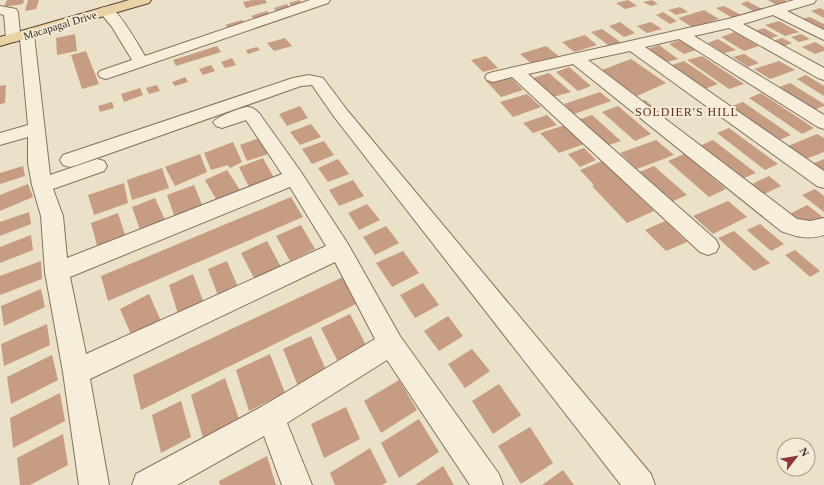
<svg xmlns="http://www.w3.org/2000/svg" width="824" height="485" font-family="Georgia,serif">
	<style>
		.building { fill: #c69c82 }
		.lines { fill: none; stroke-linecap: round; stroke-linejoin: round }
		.minor-casing { stroke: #86725f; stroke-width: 2 }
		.major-casing { stroke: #544132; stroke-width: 2 }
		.minor { fill: #f6eddb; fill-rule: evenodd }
		.major { fill: #ead2a4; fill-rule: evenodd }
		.labels { text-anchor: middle; stroke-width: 4; stroke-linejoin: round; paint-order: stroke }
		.far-street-label { font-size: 11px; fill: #372b21; stroke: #f3ead7 }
		.far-neighbourhood-label { font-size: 12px; letter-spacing: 1px; fill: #602f24; stroke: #f3ead7 }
	</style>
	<rect width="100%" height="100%" fill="#ebe0c8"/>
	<g class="building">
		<path d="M7 0H24L23 4 4 7Z"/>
		<path d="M28 0H39L36 9 25 11Z"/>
		<path d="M252 0H265L267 3 246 8 243 2Z"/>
		<path d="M299 0 303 4 292 7 289 3Z"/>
		<path d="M628 0 637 6 625 9 616 3Z"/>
		<path d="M652 0 658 4 651 6 643 2Z"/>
		<path d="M768 0H785L789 2 778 6Z"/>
		<path d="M747 1 768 12 760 15 741 4Z"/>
		<path d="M287 4 290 9 277 12 274 8Z"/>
		<path d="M724 6 743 16 734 19 716 8Z"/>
		<path d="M680 7 688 12 676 15 668 10Z"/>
		<path d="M820 8 824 10V18L811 11Z"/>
		<path d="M704 10 719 19 693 28 678 18Z"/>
		<path d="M267 11 271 15 256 20 251 16Z"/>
		<path d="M663 12 677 21 670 24 656 15Z"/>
		<path d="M810 17 824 24V31L802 19Z"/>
		<path d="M242 20 246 24 229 29 225 25Z"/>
		<path d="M779 21 799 32 785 36 765 25Z"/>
		<path d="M620 22 635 33 624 37 609 26Z"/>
		<path d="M651 22 662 29 647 33 637 26Z"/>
		<path d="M764 28 778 36 768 39 755 31Z"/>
		<path d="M602 29 623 44 612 48 591 32Z"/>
		<path d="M735 32 759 46 744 51 721 37Z"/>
		<path d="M75 34 77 51 57 55 56 38Z"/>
		<path d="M801 34 810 39 799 42 791 37Z"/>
		<path d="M585 35 597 45 574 52 562 42Z"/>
		<path d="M285 38 292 46 274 51 267 43Z"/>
		<path d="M782 38 792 43 782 47 772 41Z"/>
		<path d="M718 39 736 50 724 53 708 43Z"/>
		<path d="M680 40 696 50 684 54 669 44Z"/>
		<path d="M815 42 824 47V51L815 54 802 47Z"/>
		<path d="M659 45 678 59 664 63 645 50Z"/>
		<path d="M217 46 221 52 176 66 173 60Z"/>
		<path d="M546 46 560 57 533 65 520 54Z"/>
		<path d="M257 47 260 50 248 54 246 50Z"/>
		<path d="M86 51 99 84 82 89 71 55Z"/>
		<path d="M744 54 759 63 748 67 733 57Z"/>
		<path d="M486 56 498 68 483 72 471 60Z"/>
		<path d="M702 56 744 84 729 89 687 60Z"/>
		<path d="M232 58 236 65 225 68 221 62Z"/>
		<path d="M631 59 666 83 637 96 602 70Z"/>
		<path d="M684 61 718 84 702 90 669 66Z"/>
		<path d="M779 61 795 70 770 79 754 69Z"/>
		<path d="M211 65 215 71 203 75 199 69Z"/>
		<path d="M569 67 591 86 578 91 556 72Z"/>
		<path d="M549 73 571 92 553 97 533 78Z"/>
		<path d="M508 75 523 90 501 97 486 81Z"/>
		<path d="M806 75 824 86V96L797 79Z"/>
		<path d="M185 77 188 82 175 86 172 82Z"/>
		<path d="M790 83 824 104V106L813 110 777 88Z"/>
		<path d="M6 85 5 103 0 104V86Z"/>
		<path d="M157 85 160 91 149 94 146 88Z"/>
		<path d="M140 88 143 95 124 102 121 94Z"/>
		<path d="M600 92 611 101 574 114 564 104Z"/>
		<path d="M761 93 814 128 802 134 749 98Z"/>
		<path d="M527 94 541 107 513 117 500 102Z"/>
		<path d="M645 100 659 112 652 115 637 103Z"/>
		<path d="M112 102 114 108 100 112 98 106Z"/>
		<path d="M743 102 791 135 777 141 729 107Z"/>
		<path d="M300 106 308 118 287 126 279 114Z"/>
		<path d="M618 106 651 134 635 141 602 112Z"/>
		<path d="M547 115 557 125 533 133 523 123Z"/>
		<path d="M592 115 621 141 603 147 575 121Z"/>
		<path d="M311 124 321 137 300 145 290 132Z"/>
		<path d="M565 125 584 144 559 153 540 133Z"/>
		<path d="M729 128 778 164 765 170 717 133Z"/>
		<path d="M817 134 824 138V152L806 159 788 146Z"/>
		<path d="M262 137 271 153 247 161 240 145Z"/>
		<path d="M656 140 674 155 637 169 620 153Z"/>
		<path d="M713 140 756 173 739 180 697 147Z"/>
		<path d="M324 141 334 155 312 164 302 149Z"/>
		<path d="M233 142 242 162 230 168 228 165 211 170 204 153Z"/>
		<path d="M584 148 596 160 580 167 568 154Z"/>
		<path d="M200 154 207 172 175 186 165 167Z"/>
		<path d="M684 154 726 189 709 197 668 161Z"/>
		<path d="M263 158 274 178 249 187 239 167Z"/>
		<path d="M338 159 349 174 328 182 318 168Z"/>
		<path d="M824 159V173L812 164Z"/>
		<path d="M602 161 618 176 654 211 627 223 592 186 594 185 580 170Z"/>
		<path d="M23 166 25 176 0 184V173Z"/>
		<path d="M654 166 687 195 669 203 637 173Z"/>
		<path d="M162 168 169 188 132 200 127 180Z"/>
		<path d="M227 170 240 190 217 201 205 180Z"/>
		<path d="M769 176 781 186 762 195 750 185Z"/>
		<path d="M353 180 364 196 339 206 329 190Z"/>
		<path d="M124 183 128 203 94 215 88 195Z"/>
		<path d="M28 184 33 197 0 211V195Z"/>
		<path d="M194 185 203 207 175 218 167 195Z"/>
		<path d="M815 189 824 196V212L802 195Z"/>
		<path d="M291 197 303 217 108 301 101 276Z"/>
		<path d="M155 198 165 220 140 230 132 207Z"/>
		<path d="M728 201 747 217 713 234 693 216Z"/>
		<path d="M367 204 380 220 359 230 348 213Z"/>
		<path d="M807 205 823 217 805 226 790 214Z"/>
		<path d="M29 212 31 224 0 236V222Z"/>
		<path d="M118 213 126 238 98 249 91 223Z"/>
		<path d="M665 221 687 242 666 251 645 230Z"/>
		<path d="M760 224 784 244 771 251 747 230Z"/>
		<path d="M301 225 315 249 290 261 276 236Z"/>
		<path d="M386 226 399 243 375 255 363 237Z"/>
		<path d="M734 231 770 263 754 271 718 238Z"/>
		<path d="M31 235 33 250 0 263V247Z"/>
		<path d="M267 241 281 267 255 280 241 253Z"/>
		<path d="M795 250 820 271 810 277 785 255Z"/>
		<path d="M403 251 419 273 392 287 376 263Z"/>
		<path d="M41 261 42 279 0 295V276Z"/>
		<path d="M227 261 238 287 220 301 208 269Z"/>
		<path d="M193 274 205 306 179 317 169 285Z"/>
		<path d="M343 277 358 303 141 410 133 375Z"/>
		<path d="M423 283 439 305 415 318 400 295Z"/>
		<path d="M41 289 45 307 4 326 1 306Z"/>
		<path d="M149 294 162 323 133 339 120 309Z"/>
		<path d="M350 314 367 347 338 362 321 328Z"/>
		<path d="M448 316 463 336 439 351 424 331Z"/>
		<path d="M47 324 50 345 4 366 1 344Z"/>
		<path d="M311 336 327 372 298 386 283 349Z"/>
		<path d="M472 349 490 371 465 388 448 364Z"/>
		<path d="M270 354 285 393 249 411 236 370Z"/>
		<path d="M52 355 58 380 11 404 7 377Z"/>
		<path d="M225 378 239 419 203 438 191 395Z"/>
		<path d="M399 380 417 410 381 433 364 401Z"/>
		<path d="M499 384 521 415 493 434 472 401Z"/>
		<path d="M60 393 65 421 13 448 10 418Z"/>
		<path d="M181 401 191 437 161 453 152 415Z"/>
		<path d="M346 407 360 439 324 458 311 424Z"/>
		<path d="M419 419 439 452 399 478 381 443Z"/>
		<path d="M530 427 553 463 521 484 498 446Z"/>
		<path d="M63 434 68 465 30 485H20L17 458Z"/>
		<path d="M370 448 387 482 382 485H335L330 473Z"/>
		<path d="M267 456 276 485H220L219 481Z"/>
		<path d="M443 466 454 485H415Z"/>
		<path d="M563 470 574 485H542Z"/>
	</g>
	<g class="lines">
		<defs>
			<g id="minor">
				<path d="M310 0H330L328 3 112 77 106 79 100 77 98 74 100 71 132 60 112 27 99 11 101 8C104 7 108 6 111 8 121 14 138 44 145 56Z"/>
				<path d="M794 0H816L814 3 787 11 824 30V40L773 15 743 24 824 68V80L818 78 729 28 694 36 824 115V129L818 127 679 39 645 47 824 171V188L817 186 630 51 588 60 797 219 810 221 824 218V235C808 240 797 237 781 231L573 64 528 74 716 240 719 246 716 252 708 255 700 252 512 77 493 82 487 80 485 77 487 74 493 72 728 19Z"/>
				<path d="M0 6 16 9 18 12 20 34 22 32 27 31 32 32 34 35 50 175 97 159 104 161 107 166 104 171 53 189 63 216 67 258 282 174 246 120 222 128 216 126 213 122C217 117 241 107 248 107 252 107 256 110 259 113L301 172 348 244 400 336 499 474 503 485H470L387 360 287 423 312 485H282L264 436 177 485H132L136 474 261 407 375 339 335 262 90 379 109 485H79L63 372 45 272 41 216 32 185 28 163V137L0 145V133L28 125 20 39 18 41 13 42 8 41 6 38 4 15 0 14ZM290 187 326 246 86 354 70 277Z"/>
				<path d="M309 75 323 78 347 110 651 474 655 485H621L335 118 312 85 301 86 77 165 70 167 63 165 60 160 63 155 293 78Z"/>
			</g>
			<path id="major" d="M129 0H151L149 3 0 46V37Z"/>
		</defs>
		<use href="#minor" class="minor-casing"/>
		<use href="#major" class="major-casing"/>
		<use href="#minor" class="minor"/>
		<use href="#major" class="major"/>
	</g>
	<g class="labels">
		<g class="far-street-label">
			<text transform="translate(60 25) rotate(-17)" y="4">Macapagal Drive</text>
		</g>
		<g class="far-neighbourhood-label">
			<text x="687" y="116">SOLDIER'S HILL</text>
		</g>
	</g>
	<g transform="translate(796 457) rotate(59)"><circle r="19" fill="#f3ead7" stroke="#a89e8e"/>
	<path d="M0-3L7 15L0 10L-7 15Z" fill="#8f3437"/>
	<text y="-6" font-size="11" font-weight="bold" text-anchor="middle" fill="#372b21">N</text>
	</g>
</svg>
